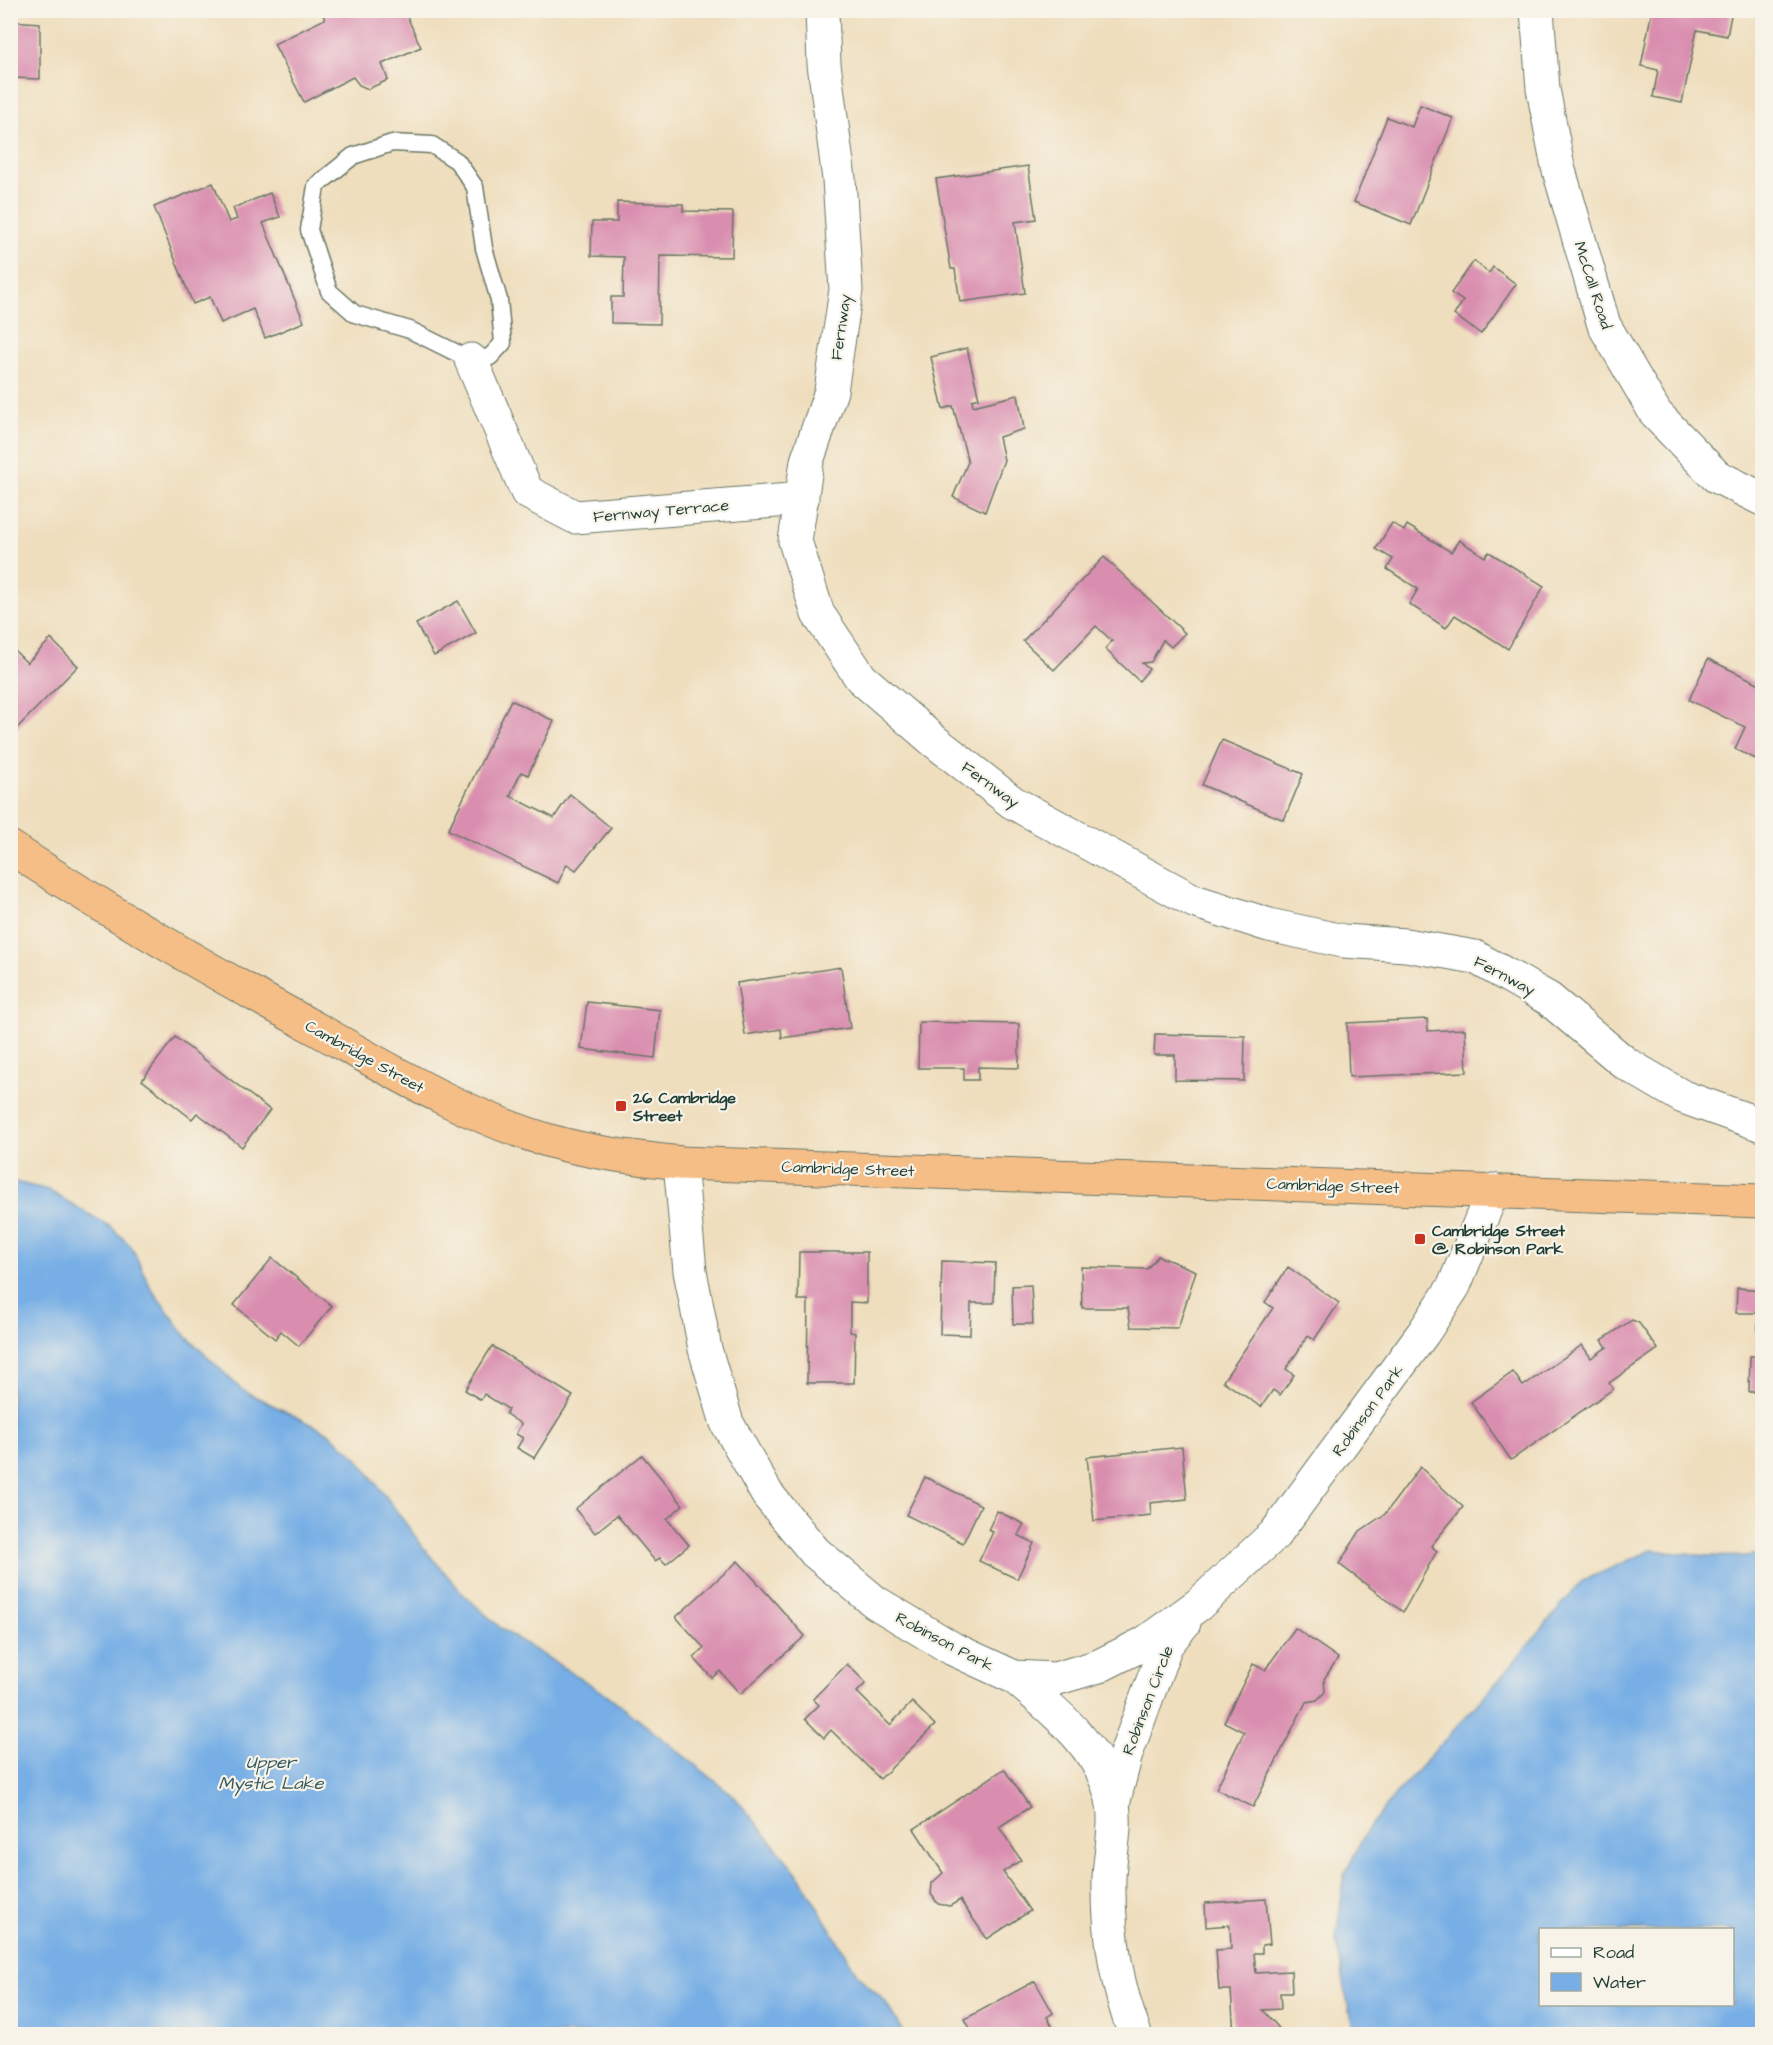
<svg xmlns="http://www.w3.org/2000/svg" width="1773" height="2045" font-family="'Architects Daughter',sans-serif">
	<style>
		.water { fill: #76aee5; stroke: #4a768c; stroke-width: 1.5; fill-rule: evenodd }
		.building { fill: #d98daf }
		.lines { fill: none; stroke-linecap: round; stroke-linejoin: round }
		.service-casing { stroke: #687564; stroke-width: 19 }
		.minor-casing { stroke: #687564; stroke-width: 35 }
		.trunk-casing { stroke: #687564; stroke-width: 35 }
		.service { stroke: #fff; stroke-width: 16 }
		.minor { stroke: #fff; stroke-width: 33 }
		.trunk { stroke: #f6be87; stroke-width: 33 }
		.poi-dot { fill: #c8321e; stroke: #f7f3e8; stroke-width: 2 }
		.labels { text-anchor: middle; stroke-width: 4.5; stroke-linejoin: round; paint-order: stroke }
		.street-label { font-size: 16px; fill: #1f3d34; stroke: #f7f3e8 }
		.poi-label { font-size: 16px; font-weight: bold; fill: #1f3d34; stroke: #f7f3e8; text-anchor: start }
		.water-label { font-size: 18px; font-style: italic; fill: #355960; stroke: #f7f3e8 }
	</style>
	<rect width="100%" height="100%" fill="#f7f3e8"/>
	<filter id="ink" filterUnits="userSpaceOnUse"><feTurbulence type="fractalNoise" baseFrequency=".0167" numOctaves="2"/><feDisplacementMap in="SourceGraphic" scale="12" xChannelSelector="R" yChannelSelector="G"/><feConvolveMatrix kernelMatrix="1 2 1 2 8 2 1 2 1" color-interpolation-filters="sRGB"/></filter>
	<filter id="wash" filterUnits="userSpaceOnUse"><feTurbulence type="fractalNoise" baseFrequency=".008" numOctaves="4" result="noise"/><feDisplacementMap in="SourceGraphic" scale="24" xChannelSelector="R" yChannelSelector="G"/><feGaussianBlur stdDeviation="1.35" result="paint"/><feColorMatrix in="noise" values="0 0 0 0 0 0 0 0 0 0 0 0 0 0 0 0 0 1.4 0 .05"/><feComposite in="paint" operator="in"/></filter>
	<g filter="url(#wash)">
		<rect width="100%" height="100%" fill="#efdebd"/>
		<g class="water">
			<path d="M11 1181 48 1190 111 1227 131 1246 152 1290 187 1337 242 1390 327 1432 356 1456 426 1551 464 1595 503 1630 609 1696 734 1796 797 1873 859 1977 884 2000 904 2034H11Z"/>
			<path d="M1652 1550C1688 1554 1726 1560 1762 1554V2034H1357L1350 2016 1336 1938 1345 1873 1366 1832 1396 1794 1497 1682 1582 1581ZM1540 1930H1732V2004H1540Z"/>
		</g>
		<g id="blocks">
			<g class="building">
				<path d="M320 10H404L421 47 382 64 388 80 368 89 359 85 353 77 304 102 274 44 325 19Z"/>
				<path d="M1652 10H1732L1727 36 1697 30 1682 103 1653 97 1658 70 1641 66Z"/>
				<path d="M10 21 40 23V79L10 78Z"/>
				<path d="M1420 105 1453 118 1411 225 1354 202 1387 117 1412 127Z"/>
				<path d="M1028 166 1036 219 1015 222 1025 293 960 302 955 269H951L936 179Z"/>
				<path d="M213 183 229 222 237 219 233 208 270 193 280 217 263 223 304 322 265 338 253 309 221 323 210 297 193 304 154 207Z"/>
				<path d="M617 202 683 204V211L733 212 732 257 660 256 659 324 611 323V297H623L624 257 591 256 592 222H617Z"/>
				<path d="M1474 261 1489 273 1493 267 1516 284 1481 334 1454 315 1463 301 1451 293Z"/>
				<path d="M967 348 979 398 972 400 973 406 1018 395 1024 429 999 437 1004 460 985 512 953 497 968 462 953 406 943 409 931 357Z"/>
				<path d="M1392 523 1404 531 1407 525 1451 552 1459 540 1485 557 1489 552 1544 586 1508 649 1455 615 1446 628 1409 604 1418 589 1387 569 1393 559 1376 549Z"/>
				<path d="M1104 557 1185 633 1171 647 1163 640 1151 662 1142 663 1149 669 1139 681 1105 649 1112 641 1096 626 1054 670 1023 641Z"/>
				<path d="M458 601 476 633 434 656 416 624Z"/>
				<path d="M51 639 78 666 15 730 10 726V646L27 663Z"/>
				<path d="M1708 659 1762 685V762L1735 749 1745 727 1689 700Z"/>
				<path d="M511 700 554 721 528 775 521 772 510 796 554 818 570 794 611 828 576 870 567 864 558 883 448 830Z"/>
				<path d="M1222 740 1303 774 1284 820 1202 785Z"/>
				<path d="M841 967 850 1028 782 1038 781 1029 745 1035 737 983Z"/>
				<path d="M587 1002 660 1010 655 1058 581 1049Z"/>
				<path d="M1427 1019 1428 1031 1465 1029 1467 1072 1349 1077 1347 1023Z"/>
				<path d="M919 1022 1019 1024V1068L978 1067V1080H964V1068H918Z"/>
				<path d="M1155 1034 1245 1036 1244 1081 1175 1080V1055H1154Z"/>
				<path d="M175 1037 270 1110 242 1147 197 1113 192 1119 142 1080Z"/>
				<path d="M799 1252H867V1303L850 1302V1332L855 1333 854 1383H807L808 1300H798Z"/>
				<path d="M1158 1256 1196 1271 1178 1328 1131 1327 1128 1308H1082L1081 1267 1147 1269Z"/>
				<path d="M272 1258 332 1306 299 1346 281 1331 275 1339 234 1305Z"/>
				<path d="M942 1261 995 1263 994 1303H971L970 1335 940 1334Z"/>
				<path d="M1288 1267 1339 1303 1314 1340 1308 1336 1286 1369 1294 1375 1280 1395 1273 1390 1261 1407 1223 1381 1273 1308 1265 1302Z"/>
				<path d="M1031 1285 1033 1324H1013L1012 1286Z"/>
				<path d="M1737 1288 1762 1290V1392H1749L1750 1356H1757L1758 1313H1736Z"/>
				<path d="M1632 1320 1639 1323 1658 1349 1609 1383 1613 1389 1511 1460 1471 1402 1513 1372 1523 1386 1582 1345 1591 1358 1607 1347 1602 1340Z"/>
				<path d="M492 1346 573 1396 534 1458 517 1448 523 1438 516 1434 521 1424 506 1414 508 1409 484 1394 481 1400 465 1390Z"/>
				<path d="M1182 1447 1187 1499 1150 1503 1151 1515 1094 1521 1087 1457Z"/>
				<path d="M642 1455 683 1505 667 1519 689 1545 666 1564 660 1558 655 1561 617 1515 595 1533 575 1509Z"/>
				<path d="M1420 1467 1463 1507 1431 1546 1437 1551 1403 1612 1339 1564 1360 1531 1385 1514Z"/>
				<path d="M925 1477 981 1505 963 1543 906 1515Z"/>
				<path d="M997 1511 1024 1524 1018 1535 1034 1543 1017 1579 979 1561 993 1532 988 1530Z"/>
				<path d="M738 1561 805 1636 740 1694 720 1671 712 1678 694 1658 704 1648 676 1617Z"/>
				<path d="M1295 1628 1338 1658 1324 1679 1325 1692 1317 1700 1306 1702 1253 1807 1216 1789 1244 1732 1224 1722 1253 1664 1265 1670Z"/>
				<path d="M847 1664 866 1683 857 1692 890 1725 912 1702 935 1725 880 1779 831 1730 824 1738 805 1719 819 1705 813 1699Z"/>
				<path d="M1004 1769 1030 1807 999 1827 1021 1860 1003 1872 1030 1911 987 1939 960 1900 950 1906 938 1904 931 1894 932 1883 943 1873 914 1829Z"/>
				<path d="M1266 1899 1270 1944 1262 1945V1953H1254L1256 1973 1291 1971 1292 1993H1280L1281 2009 1263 2010 1284 2034H1234L1231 1990H1219L1216 1950 1231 1949 1230 1925 1206 1927 1205 1903Z"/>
				<path d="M1035 1981 1053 2013 1047 2017 1057 2034H973L965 2019Z"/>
			</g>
		</g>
	</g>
	<g filter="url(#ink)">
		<use href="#blocks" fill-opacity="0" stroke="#687564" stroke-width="1.5"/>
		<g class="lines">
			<defs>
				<path id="service" d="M392 143 432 145 457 161 475 187 484 248 499 300 503 343 490 357 471 360 410 330 355 314 329 291 309 230 316 186 353 156Z"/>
				<g id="minor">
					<path d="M822 10 824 64 839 179 846 290 831 391 807 461 795 541 818 614 861 678 933 740 1012 802 1194 901 1269 925 1343 941 1406 945 1475 957 1549 999 1625 1063 1683 1097 1762 1125"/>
					<path d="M1537 10 1543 89 1558 167 1604 325 1656 414 1716 476 1762 499"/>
					<path d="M471 360 527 492 575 517 802 499"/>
					<path d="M680 1163 690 1271 705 1349 727 1423 767 1494 815 1552 875 1602 953 1649 1014 1677 1055 1679 1099 1666 1145 1643 1198 1605 1275 1534 1424 1332 1454 1286 1493 1190"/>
					<path d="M1014 1677C1054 1711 1103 1748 1113 1804 1117 1828 1110 1854 1109 1877 1108 1930 1116 1985 1135 2034"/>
					<path d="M1113 1804 1126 1754 1166 1645 1184 1623"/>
				</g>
				<path id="trunk" d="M10 847C111 914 216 974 322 1032 395 1073 469 1117 550 1141 593 1153 636 1158 680 1163L1762 1201"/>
			</defs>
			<use href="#service" class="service-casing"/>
			<use href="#minor" class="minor-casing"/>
			<use href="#trunk" class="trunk-casing"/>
			<use href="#service" class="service"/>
			<use href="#minor" class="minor"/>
			<use href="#trunk" class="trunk"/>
		</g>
	</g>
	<g class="poi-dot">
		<rect x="615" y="1100" width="12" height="12" rx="3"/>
		<rect x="1414" y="1233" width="12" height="12" rx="3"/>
	</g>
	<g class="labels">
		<g class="street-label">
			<text transform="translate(1594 285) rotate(72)" y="6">McCall Road</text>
			<text transform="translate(840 327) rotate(-82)" y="6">Fernway</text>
			<text transform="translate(661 510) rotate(-5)" y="6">Fernway Terrace</text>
			<text transform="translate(991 784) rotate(36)" y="6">Fernway</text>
			<text transform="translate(1505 975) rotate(28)" y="6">Fernway</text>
			<text transform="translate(365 1056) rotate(29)" y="6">Cambridge Street</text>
			<text transform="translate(848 1168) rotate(2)" y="6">Cambridge Street</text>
			<text transform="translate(1333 1185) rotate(2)" y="6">Cambridge Street</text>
			<text transform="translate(1367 1410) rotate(-54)" y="6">Robinson Park</text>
			<text transform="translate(945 1641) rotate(28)" y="6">Robinson Park</text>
			<text transform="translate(1147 1700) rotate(-69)" y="6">Robinson Circle</text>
		</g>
		<g class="poi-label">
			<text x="633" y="1103">26 Cambridge<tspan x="633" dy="18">Street</tspan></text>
			<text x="1432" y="1236">Cambridge Street<tspan x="1432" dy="18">@ Robinson Park</tspan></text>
		</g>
		<g class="water-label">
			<text x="271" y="1768">Upper<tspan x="271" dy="21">Mystic Lake</tspan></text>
		</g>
	</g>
	<rect width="1773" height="2045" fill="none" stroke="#f7f3e8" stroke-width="36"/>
	<rect x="1539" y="1928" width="195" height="78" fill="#f7f3e8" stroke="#a1aaa0" stroke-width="1.5"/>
	<rect x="1551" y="1948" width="30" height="9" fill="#ffffff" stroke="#a1aaa0" stroke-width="1.5"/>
	<text x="1593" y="1958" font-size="18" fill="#1f3d34">Road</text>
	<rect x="1551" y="1973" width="30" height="18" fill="#76aee5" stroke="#a1aaa0" stroke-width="1.5"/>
	<text x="1593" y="1988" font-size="18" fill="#1f3d34">Water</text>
</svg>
